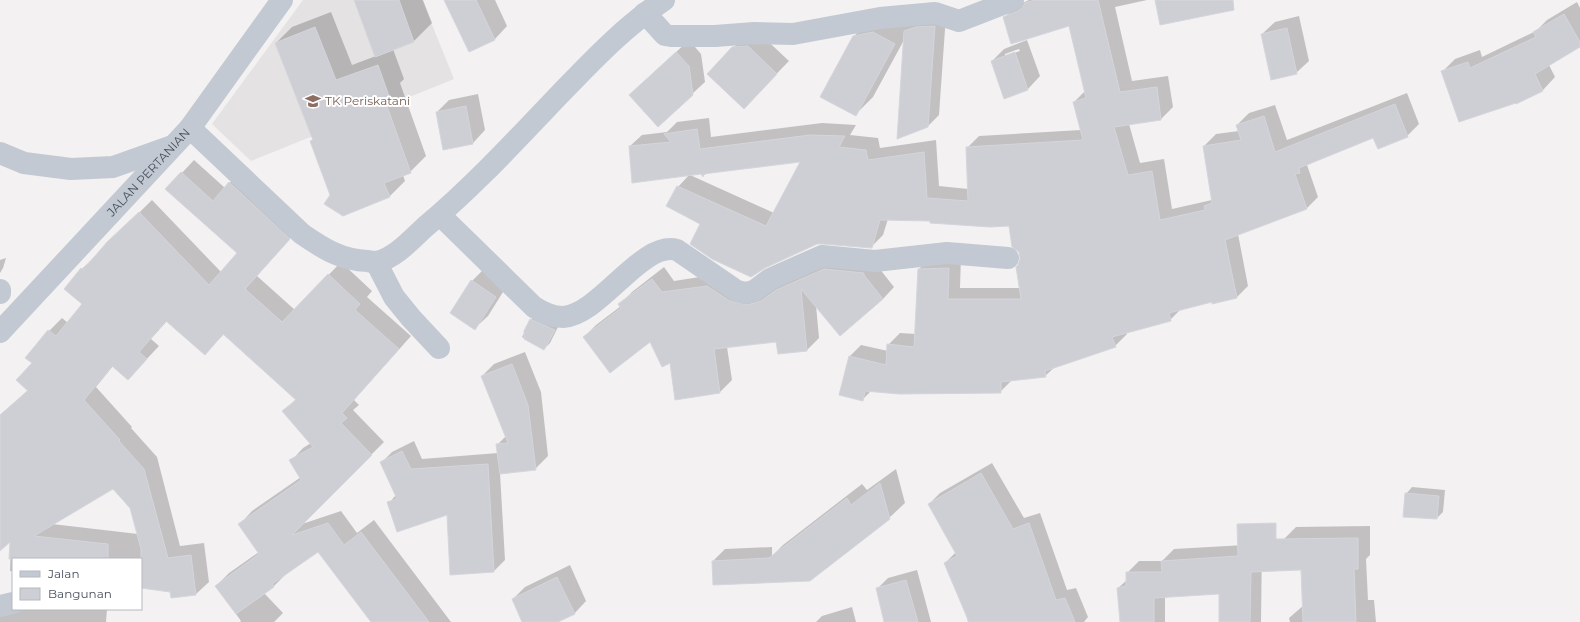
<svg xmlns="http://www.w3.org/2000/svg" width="1580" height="622" font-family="Montserrat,sans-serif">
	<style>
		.education { fill: #e4e2e3 }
		.shadow { fill: #0003; fill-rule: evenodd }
		.building { fill: #cecfd5; stroke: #d5d6dc }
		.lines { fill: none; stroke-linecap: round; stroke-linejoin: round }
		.street { stroke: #c2c9d2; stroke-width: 22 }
		.labels { text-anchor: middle; stroke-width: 4; stroke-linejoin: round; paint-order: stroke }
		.education-label { font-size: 12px; fill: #785e54; stroke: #fff; text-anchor: start }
		.street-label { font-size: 12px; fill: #49515e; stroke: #fff }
	</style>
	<rect width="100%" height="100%" fill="#f3f1f1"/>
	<path class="education" d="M303 0H422L454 79 251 161 212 124Z"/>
	<g class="shadow">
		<path d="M355 0H423L432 23 414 41 393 49 404 79 400 83 426 156 410 172 403 175 405 181 389 197 331 195 311 142 313 139 276 43 292 27 331 12 352 65 376 56Z"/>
		<path d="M448 0H495L507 26 495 39 470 51Z"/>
		<path d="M1029 0H1147L1115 7 1132 81 1168 76 1173 107 1161 119 1129 124 1140 163 1164 159 1172 209 1212 200 1204 146 1216 134 1239 131 1237 125 1249 113 1275 105 1287 140 1407 93 1419 124 1407 136 1374 137 1307 165 1318 197 1307 208 1238 234 1248 286 1236 298 1213 301 1182 308 1170 320 1126 332 1127 334 1115 346 1055 367 1045 376 1012 380 1000 392 871 391 862 400 849 357 861 345 888 351V345L900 333 916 334 919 269 931 257 961 256 960 288H1020L1021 259 1009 224 931 220 888 219 883 235 871 247 823 243 701 223 678 187 689 175 630 146 642 135 667 132 677 122 709 118 711 137 822 123 856 125 850 135 878 138 880 148 936 140 939 186 968 189 967 148 979 136 1081 130 1074 102 1085 91 1070 25 1004 18 1016 6ZM802 161 774 213 690 175 701 173 703 176 707 173Z"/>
		<path d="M1577 2 1580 8V46L1549 65 1555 77 1543 90 1517 102 1443 71 1455 59 1480 50 1482 57 1536 31 1547 20Z"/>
		<path d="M946 15 939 115 928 126 904 40 873 97 855 115 854 36 872 18Z"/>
		<path d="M1299 16 1309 61 1296 73 1262 34 1275 22Z"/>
		<path d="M760 34 789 61 756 95 733 48 746 35Z"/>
		<path d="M689 40 701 54 705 82 692 94 630 95Z"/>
		<path d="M1027 40 1040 76 1028 89 1005 98 992 61 1004 49ZM1019 49 1020 51 1005 56V54Z"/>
		<path d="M478 94 485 130 473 143 437 112 449 100Z"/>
		<path d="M194 160 225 188 242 170 301 226 257 276 295 310 341 262 372 291 367 297 411 336 354 400 359 405 353 410 384 442 302 524 341 511 357 533 374 520 451 622H372L318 551 287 573 274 586 264 593 283 613 274 622H240L241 621 216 586 229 573 259 552 240 524 252 511 301 477 291 461 303 448 311 443 284 411 296 399 224 334 205 354 167 321 151 339 159 346 128 379 113 366 96 387 132 427 131 428 157 457 180 546 204 543 209 582 196 594 172 597 171 591 141 587V559H13V571H10L11 540 0 550V415L28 390 34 363 27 358 49 331 62 318 68 323 83 304 65 289 82 269 152 200 222 273 238 253 167 189ZM113 488 130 508 138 534 52 524Z"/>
		<path d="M837 257 875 263 894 287 883 299 816 305 819 338 807 350 779 353 777 341 727 347 732 380 720 392 670 362 650 340 584 337 596 325 621 306 620 304 632 292 664 267 674 281 719 274 742 290 789 278Z"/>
		<path d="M6 258 3 268 0 273V260Z"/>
		<path d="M484 269 508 284 488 316 475 328 472 281Z"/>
		<path d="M537 314 560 323 550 343 544 349 522 337 531 320Z"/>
		<path d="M525 352 541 392 548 456 535 469 500 473 505 560 494 571 451 574 448 514 389 503 396 495 381 463 392 452 414 441 422 459 498 453 497 445 506 436 482 376 494 364Z"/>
		<path d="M992 463 1024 518 1040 513 1067 590 1076 588 1088 617 1084 622H968L965 611 945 563 956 552 929 504 940 493Z"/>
		<path d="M896 469 905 503 889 518 810 580 713 561 725 549 772 547V556L783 545 862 484 867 490Z"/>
		<path d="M1412 487 1445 490 1443 512 1437 518 1406 494Z"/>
		<path d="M1370 526V555L1366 559 1368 600H1374L1376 622H1290L1289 618 1304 605 1302 569 1284 539 1296 527Z"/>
		<path d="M1262 544 1261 622H1220V593L1165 596V622H1121L1118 588 1127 580V573L1139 561H1162L1174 549Z"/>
		<path d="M570 565 586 601 574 614 556 622H524L513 599 525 587Z"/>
		<path d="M917 570 931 622H885L877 589 888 578Z"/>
		<path d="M0 603 13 609H107L106 622H0Z"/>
		<path d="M852 607 856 622H816L822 616Z"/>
	</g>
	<g class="building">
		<path d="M354 0H399L414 42 375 57Z"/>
		<path d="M444 0H476L495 40 469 52Z"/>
		<path d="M1035 0H1098L1120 92 1157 87 1161 120 1114 127 1128 175 1152 171 1160 220 1205 210 1204 206 1212 203 1203 146 1241 140 1236 125 1264 116 1275 152 1395 104 1408 137 1378 149 1373 138 1299 168 1300 173 1295 174 1307 209 1225 240 1237 298 1212 304V302L1169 313 1171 321 1112 337 1116 347 1045 371 1046 377 1001 382V393L899 394 865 391 863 401 839 395 849 356 886 365 887 344 914 347 918 269 949 268 948 299H1021L1016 267 1018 265 1020 259 1019 252 1012 247 1009 226 990 227 930 223V221L880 220 872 248 823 244H817L765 268 751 277 712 259 690 244 700 224 666 206 677 186 766 226 800 162 703 174V177L701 174 632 183 629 146 671 142 664 134 697 129 700 149 810 135 845 136 839 147 866 150 868 160 924 152 927 198 968 201 966 147 1083 140 1073 102 1086 98 1069 26 1011 44 1003 17 1018 11 1022 8 1025 3Z"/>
		<path d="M1155 0H1233L1234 10 1160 25Z"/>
		<path d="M1564 14 1580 42V47L1535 74 1543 91 1516 104V103L1459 122 1441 71 1468 62 1470 68 1536 37 1533 32Z"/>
		<path d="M934 26H935L928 127 897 139 904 31 916 27Z"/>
		<path d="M315 27 336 80 378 65 389 96 384 98 411 173 384 183 390 197 343 216 324 204 330 195 310 141 313 140 275 43Z"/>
		<path d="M1287 28 1297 74 1271 80 1261 34Z"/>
		<path d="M873 32 895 44 856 116 820 97 853 36Z"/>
		<path d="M748 46 777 74 744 109 707 74 732 47Z"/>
		<path d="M676 52 689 66 693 95 658 127 629 95Z"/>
		<path d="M1015 52 1028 90 1004 99 991 61Z"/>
		<path d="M466 106 473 144 443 150 436 112Z"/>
		<path d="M181 172 213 201 229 182 290 239 245 289 282 322 328 274 360 304 355 310 399 349 342 413 347 418 341 423 372 455 292 535 328 523 344 545 361 532 429 622H371L318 552 272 584 274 587 236 614 215 586 259 554 238 524 301 480 289 460 313 447 282 411 296 400 223 334 205 355 166 321 139 352 147 359 128 380 112 366 84 400 120 440 119 441 144 469 168 558 191 555 196 595 171 598 170 592 141 588V549L130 508 113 489 34 536 108 544V559H9L10 542 0 551V415L28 391 16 380 32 363 25 358 48 330 56 336 82 304 64 289 81 268 83 270 107 242 139 212 209 285 237 253 165 189Z"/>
		<path d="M824 269 864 273V275L883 299 840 336 801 289 807 351 778 354 776 342 714 349 720 393 675 400 670 363 662 367 650 342 610 373 583 337 621 308 618 304 652 279 662 292 707 286 730 301 747 305 761 301 776 290Z"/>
		<path d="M471 280 496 297 475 330 450 313Z"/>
		<path d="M530 319 555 330 544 350 524 339V331Z"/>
		<path d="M512 364 528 405 536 470 500 474 496 444 508 443 481 376Z"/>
		<path d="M402 451 411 469 488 464 494 572 450 575 447 515 397 532 387 502 397 499 380 462Z"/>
		<path d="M981 473 1013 529 1029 523 1056 600 1065 598 1075 622H969L944 563 957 556 928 504Z"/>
		<path d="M880 483 890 519 810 581 713 585 712 561 769 558 847 498 851 505Z"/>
		<path d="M1405 493 1439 496 1437 519 1403 517Z"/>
		<path d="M1276 523V539L1358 538V569H1354L1356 622H1303L1301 570 1251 572 1250 622H1219V594L1154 598V622H1120L1117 588 1126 586V572H1162L1161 561 1238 556 1237 524Z"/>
		<path d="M557 577 575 614 558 622H522L512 599Z"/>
		<path d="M906 580 918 622H884L876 588Z"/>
	</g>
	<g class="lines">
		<g class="street">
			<path d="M645 13 665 35 671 36H715L754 33 793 34 880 18 935 13 959 21 1013 0"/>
			<path d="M190 128 302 234C324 249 341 260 368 261 371 262 374 262 377 262 395 258 412 239 425 227 474 186 517 139 561 93 593 60 625 26 664 0"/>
			<path d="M0 153 24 163 71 169 113 167 172 146"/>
			<path d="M440 215 534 307C543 313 552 317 563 317 600 315 642 240 677 250L737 291 745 293 754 291 770 279 822 256 875 261 947 253 1008 258"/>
			<path d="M376 262 394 297 411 318 439 348"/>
			<path d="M0 290V293"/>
			<path id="s1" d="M0 332 190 128 282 0"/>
			<path d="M0 606 13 603"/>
		</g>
	</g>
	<defs>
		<symbol id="school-bare" viewBox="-9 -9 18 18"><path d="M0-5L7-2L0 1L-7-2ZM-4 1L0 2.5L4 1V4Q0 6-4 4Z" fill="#8d6e63" stroke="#fff" stroke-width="2.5" paint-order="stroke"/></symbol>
	</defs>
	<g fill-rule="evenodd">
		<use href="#school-bare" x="302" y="90" width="22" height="22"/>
	</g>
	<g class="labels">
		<g class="education-label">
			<text x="325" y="105">TK Periskatani</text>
		</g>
		<g class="street-label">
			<text dy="4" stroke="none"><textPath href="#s1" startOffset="218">JALAN PERTANIAN</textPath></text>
		</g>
	</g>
	<rect x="12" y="558" width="130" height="52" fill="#ffffff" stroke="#b6b9bf"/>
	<rect x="20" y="571" width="20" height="6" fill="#c2c9d2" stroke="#b6b9bf"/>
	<text x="48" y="578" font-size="12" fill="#49515e">Jalan</text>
	<rect x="20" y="588" width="20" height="12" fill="#cecfd5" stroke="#b6b9bf"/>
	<text x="48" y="598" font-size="12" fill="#49515e">Bangunan</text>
</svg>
